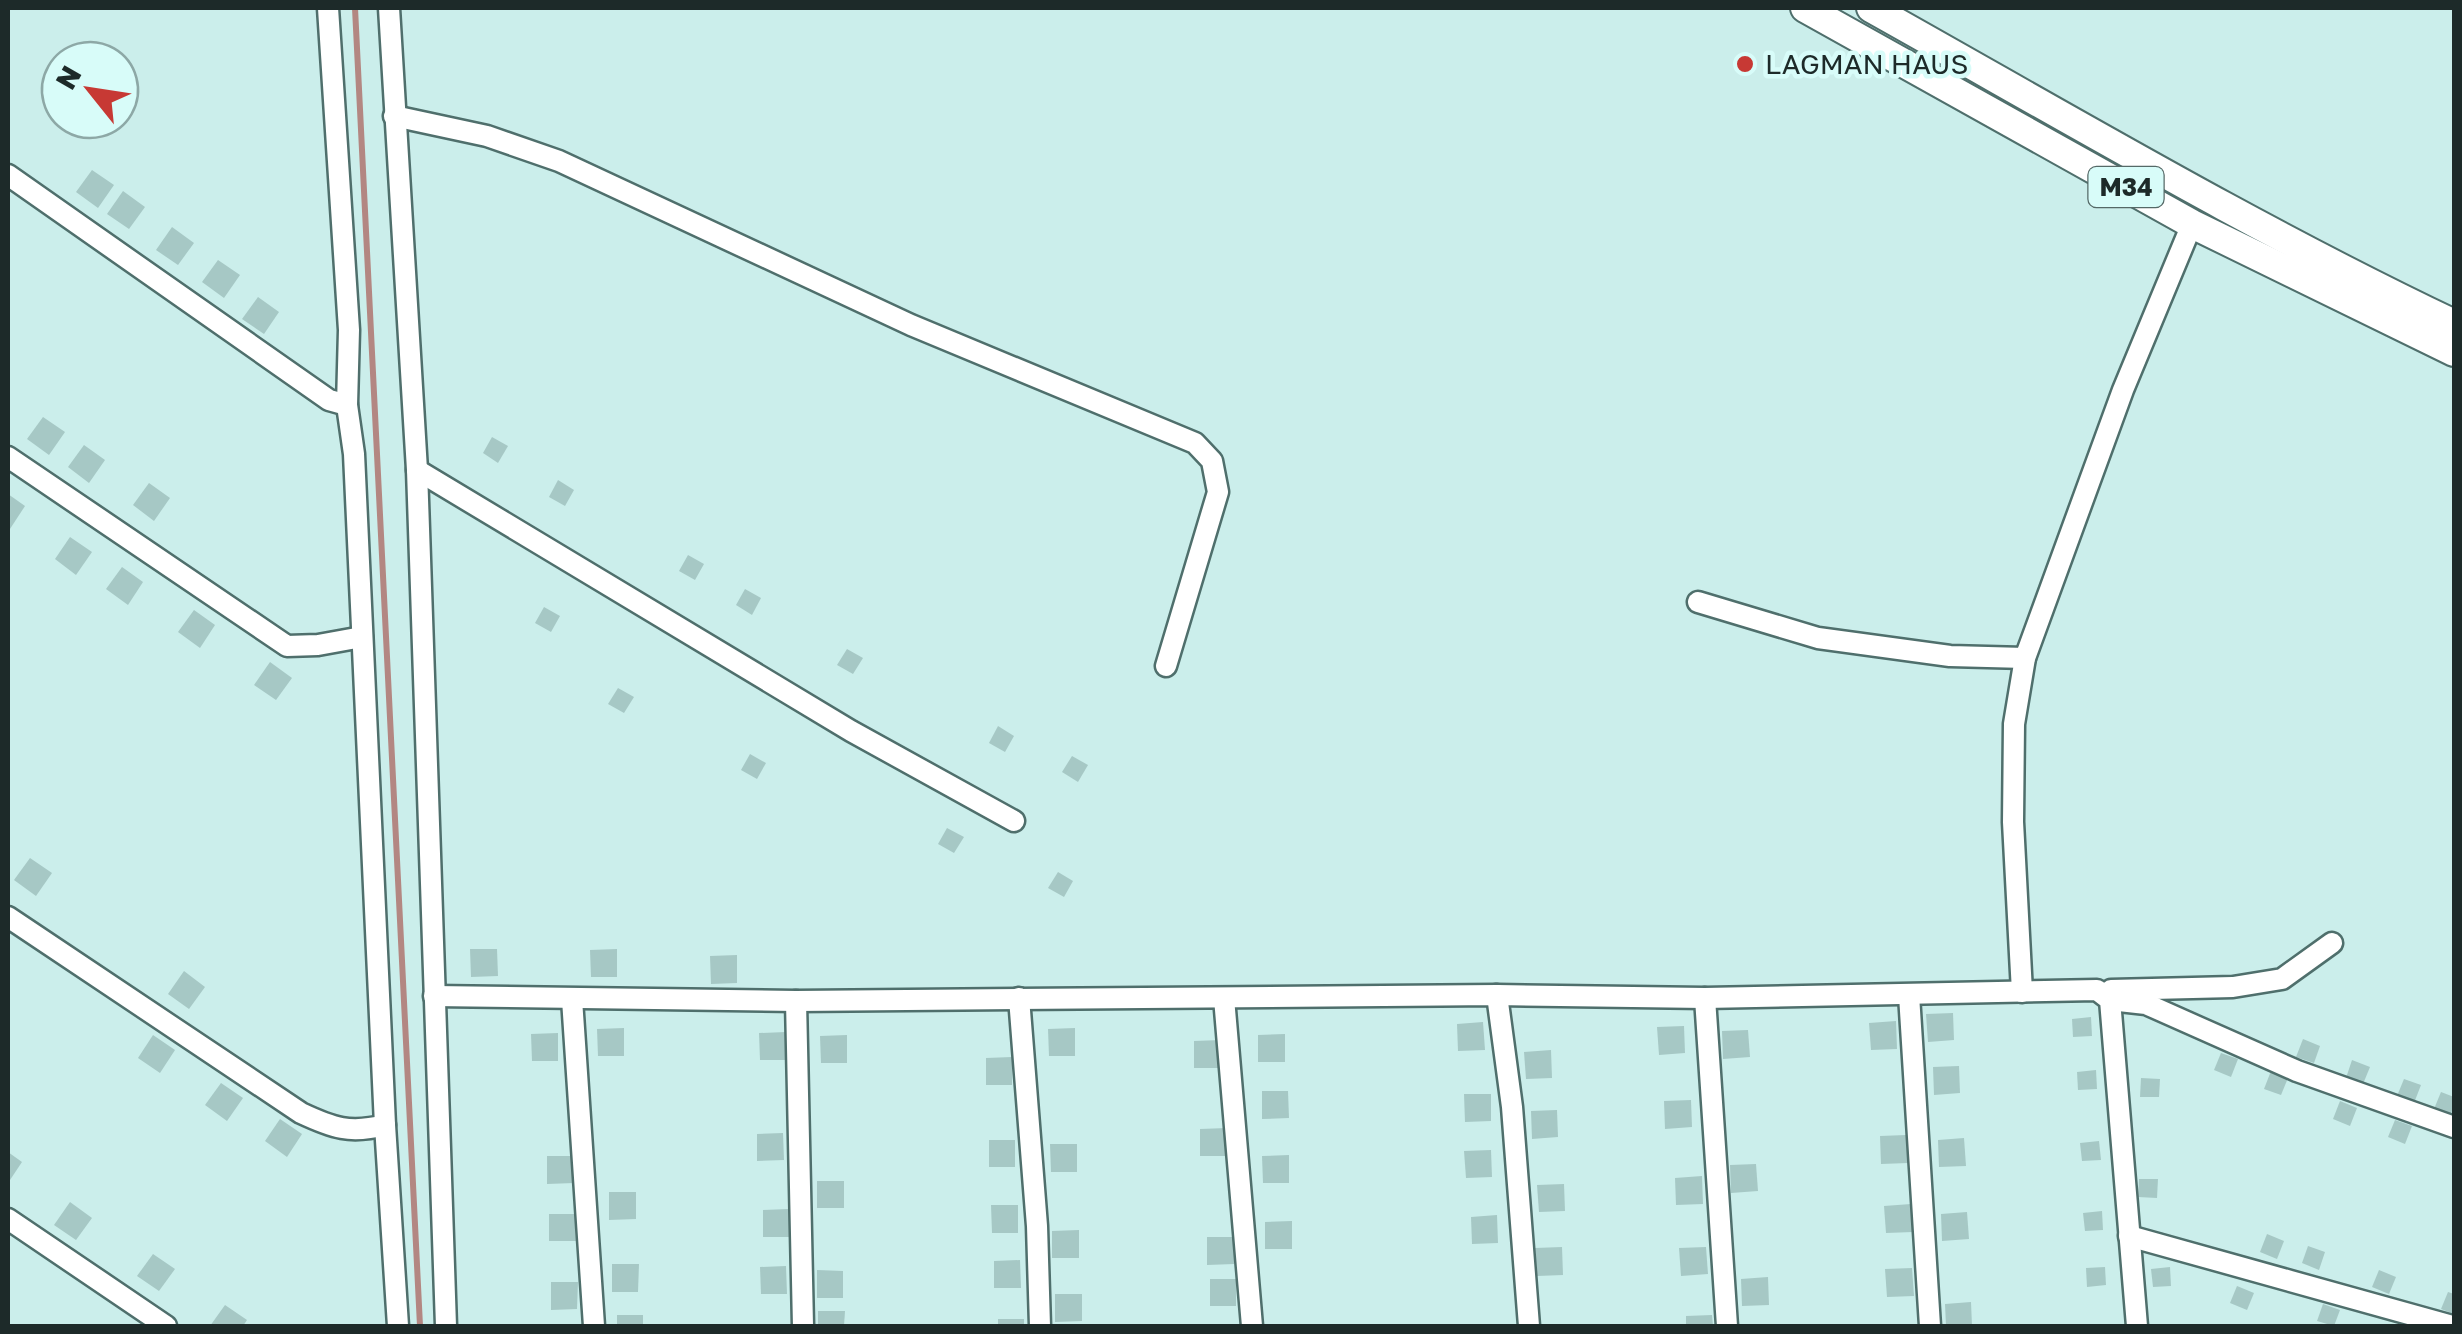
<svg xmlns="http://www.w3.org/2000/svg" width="2462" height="1334" font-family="'Golos Text',sans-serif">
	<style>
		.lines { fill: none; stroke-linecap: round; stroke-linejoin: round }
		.stream { stroke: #b38782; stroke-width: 6 }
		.building { fill: #a6c8c5 }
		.minor-casing { stroke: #4f6f6c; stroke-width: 25 }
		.highway-casing { stroke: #4f6f6c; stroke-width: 32 }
		.minor { stroke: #fff; stroke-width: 20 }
		.highway { stroke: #fff; stroke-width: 28 }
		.poi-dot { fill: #c73934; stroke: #d8fcf9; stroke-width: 4 }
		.labels { text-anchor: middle; stroke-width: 9; stroke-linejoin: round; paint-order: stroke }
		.shield { fill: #d8fcf9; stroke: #556967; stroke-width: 2.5 }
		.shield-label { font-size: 25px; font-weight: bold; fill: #1d2a29 }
		.poi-label { font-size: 28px; fill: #1d2a29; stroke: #d8fcf9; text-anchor: start }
	</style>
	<rect width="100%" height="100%" fill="#cbeeeb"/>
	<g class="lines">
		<path class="stream" d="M355 8 420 1326"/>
	</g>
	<g class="building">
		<path d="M92 170 114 185 98 208 76 192Z"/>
		<path d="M123 191 145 207 129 229 107 214Z"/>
		<path d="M172 227 194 243 178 265 156 250Z"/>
		<path d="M218 260 240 275 224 298 202 282Z"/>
		<path d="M258 297 279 312 264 334 242 319Z"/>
		<path d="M43 417 65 432 49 455 27 439Z"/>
		<path d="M492 437 508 446 498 463 483 453Z"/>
		<path d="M84 445 105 460 89 483 68 467Z"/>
		<path d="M558 480 574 490 565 506 549 497Z"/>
		<path d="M149 483 170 498 154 521 133 505Z"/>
		<path d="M8 494 25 506 8 532Z"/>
		<path d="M70 537 92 552 76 575 55 559Z"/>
		<path d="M688 555 704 564 695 580 679 571Z"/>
		<path d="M122 567 143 582 128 605 106 589Z"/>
		<path d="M745 589 761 598 752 615 736 605Z"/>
		<path d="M544 607 560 616 551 632 535 623Z"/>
		<path d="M194 610 215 625 200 648 178 632Z"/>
		<path d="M847 649 863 658 853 674 837 665Z"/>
		<path d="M270 662 292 678 276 700 254 685Z"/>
		<path d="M618 688 634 697 624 713 608 704Z"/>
		<path d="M998 726 1014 736 1005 752 989 743Z"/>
		<path d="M750 754 766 763 757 779 741 770Z"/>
		<path d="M1072 756 1088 765 1078 782 1062 772Z"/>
		<path d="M947 828 964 837 954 853 938 844Z"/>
		<path d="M30 858 52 873 36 896 14 880Z"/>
		<path d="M1058 872 1073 881 1064 897 1048 888Z"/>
		<path d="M470 949H497L498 976 471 977Z"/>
		<path d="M617 949V977H591L590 950Z"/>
		<path d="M737 955V983L711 984 710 956Z"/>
		<path d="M184 971 205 987 189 1009 168 994Z"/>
		<path d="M1953 1013 1954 1040 1928 1042 1926 1014Z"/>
		<path d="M2091 1017 2092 1036 2073 1037 2072 1019Z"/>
		<path d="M1896 1021 1897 1049 1871 1050 1869 1023Z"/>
		<path d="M1483 1022 1485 1050 1458 1051 1457 1024Z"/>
		<path d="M1684 1026 1685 1053 1659 1055 1657 1027Z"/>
		<path d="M624 1028V1056H598L597 1029Z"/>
		<path d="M1075 1028V1056H1049L1048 1029Z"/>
		<path d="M1748 1030 1750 1057 1723 1059 1722 1031Z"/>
		<path d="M786 1032 787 1060H760L759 1033Z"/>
		<path d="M558 1033V1061H532L531 1034Z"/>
		<path d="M1285 1034V1062H1258V1035Z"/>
		<path d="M153 1035 175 1050 160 1073 138 1058Z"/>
		<path d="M847 1035V1063H821L820 1036Z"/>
		<path d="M2303 1039 2320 1046 2314 1063 2296 1057Z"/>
		<path d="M1221 1040V1068H1194V1041Z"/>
		<path d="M1551 1050 1552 1078 1526 1079 1524 1052Z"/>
		<path d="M2221 1053 2238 1059 2231 1077 2214 1070Z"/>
		<path d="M1012 1057V1085H986V1058Z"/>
		<path d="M2352 1060 2370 1067 2363 1084 2346 1078Z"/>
		<path d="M1959 1066 1960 1093 1934 1095 1933 1067Z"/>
		<path d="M2096 1070 2097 1089 2078 1090 2077 1072Z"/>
		<path d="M2271 1071 2288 1078 2281 1095 2264 1089Z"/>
		<path d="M2141 1078 2160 1079 2159 1097H2140Z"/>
		<path d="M2404 1079 2421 1085 2414 1103 2397 1096Z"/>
		<path d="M221 1083 243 1098 227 1121 205 1105Z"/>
		<path d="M1262 1091H1288L1289 1118 1262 1119Z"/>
		<path d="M2441 1092 2454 1097 2451 1116 2434 1109Z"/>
		<path d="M1464 1094H1491V1121L1465 1122Z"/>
		<path d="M1691 1100 1692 1127 1665 1129 1664 1101Z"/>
		<path d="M2340 1101 2357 1108 2350 1126 2333 1119Z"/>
		<path d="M1557 1110 1558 1137 1532 1139 1531 1111Z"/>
		<path d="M280 1119 302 1134 287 1157 265 1141Z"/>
		<path d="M2395 1120 2412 1126 2405 1144 2388 1137Z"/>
		<path d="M1227 1128V1156H1200V1129Z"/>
		<path d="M783 1133 784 1160 757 1161V1134Z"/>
		<path d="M1906 1135 1908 1163 1881 1164 1880 1136Z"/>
		<path d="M1964 1138 1966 1166 1939 1167 1938 1140Z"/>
		<rect x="989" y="1140" width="26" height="27"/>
		<path d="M2099 1141 2101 1160 2082 1161 2080 1143Z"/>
		<path d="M1050 1144H1077V1172H1051Z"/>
		<path d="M1491 1150 1492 1177 1466 1178 1464 1151Z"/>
		<path d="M8 1152 22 1162 8 1183Z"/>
		<path d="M1289 1155V1183H1263L1262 1156Z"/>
		<path d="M547 1156H574V1183L547 1184Z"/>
		<path d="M1756 1164 1758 1191 1731 1193 1730 1165Z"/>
		<path d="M1702 1176 1703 1204 1676 1205 1675 1178Z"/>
		<path d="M2139 1179H2158L2157 1198 2138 1197Z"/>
		<rect x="817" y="1181" width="27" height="27"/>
		<path d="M1564 1184 1565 1211 1539 1212 1537 1185Z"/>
		<path d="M609 1192H636V1219L609 1220Z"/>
		<path d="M70 1202 92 1218 76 1240 54 1225Z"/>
		<path d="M1911 1204 1913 1232 1886 1233 1884 1206Z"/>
		<path d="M991 1205H1018V1233H992Z"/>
		<path d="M789 1209 790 1237H763V1210Z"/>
		<path d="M2102 1211 2103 1230 2085 1231 2083 1213Z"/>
		<path d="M1967 1212 1969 1239 1942 1241 1941 1214Z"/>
		<path d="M549 1214H575L576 1241H549Z"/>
		<path d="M1497 1215 1498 1243 1472 1244 1471 1217Z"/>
		<path d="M1292 1221V1249H1265V1222Z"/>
		<path d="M1079 1230V1258H1052V1231Z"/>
		<path d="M2267 1234 2284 1241 2277 1259 2260 1252Z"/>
		<path d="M1207 1237H1234V1264L1207 1265Z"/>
		<path d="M2308 1246 2325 1252 2319 1270 2302 1263Z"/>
		<path d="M1562 1247 1563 1275 1537 1276 1535 1248Z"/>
		<path d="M1706 1247 1708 1274 1681 1276 1679 1248Z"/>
		<path d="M153 1254 175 1269 159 1291 137 1276Z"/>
		<path d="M1020 1260 1021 1288H994V1261Z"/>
		<path d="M612 1264H639L638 1292H612Z"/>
		<path d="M786 1266 787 1294H761L760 1267Z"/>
		<path d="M2105 1267 2106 1285 2087 1287 2086 1268Z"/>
		<path d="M2170 1267 2171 1286 2153 1287 2151 1269Z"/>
		<path d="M1912 1268 1914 1296 1887 1297 1885 1269Z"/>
		<path d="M817 1270 843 1271V1298H817Z"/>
		<path d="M2379 1270 2396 1277 2389 1294 2372 1287Z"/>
		<path d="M1768 1277 1769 1305 1742 1306 1741 1279Z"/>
		<rect x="1210" y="1279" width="26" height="27"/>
		<path d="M551 1282H578L577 1309 551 1310Z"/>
		<path d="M2237 1286 2254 1293 2247 1310 2230 1303Z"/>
		<path d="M2448 1292 2454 1294V1314L2441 1309Z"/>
		<path d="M1055 1294H1082V1321L1055 1322Z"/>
		<path d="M1971 1302 1972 1326H1946L1945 1304Z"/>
		<path d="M2323 1304 2340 1310 2334 1326 2317 1321Z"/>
		<path d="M225 1305 247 1320 243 1326H210Z"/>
		<path d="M818 1311H845L844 1326H818Z"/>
		<rect x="617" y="1315" width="26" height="11"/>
		<path d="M1712 1315 1713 1326H1686V1316Z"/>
		<rect x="998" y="1319" width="26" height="7"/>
	</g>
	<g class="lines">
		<defs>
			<g id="minor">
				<path d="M328 8 349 330 347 405 354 454 385 1125 398 1326"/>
				<path d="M389 8 417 470 446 1326"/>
				<path d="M394 116 487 136 559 161 911 325 1195 443 1212 461 1218 492 1166 666"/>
				<path d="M8 175 329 400 347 405"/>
				<path d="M8 457 287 646 318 645 362 637"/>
				<path d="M417 470 851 731 1014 821"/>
				<path d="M1698 602 1818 638 1950 656 2025 658"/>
				<path d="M8 917 301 1113C333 1128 350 1134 385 1125"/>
				<path d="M2111 990 2233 987 2282 979 2332 943"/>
				<path d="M2022 992 2013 822 2014 724 2025 658 2123 390 2192 224"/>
				<path d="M1497 995 1512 1107 1529 1326"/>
				<path d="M1909 995 1930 1326"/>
				<path d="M434 996 796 1001 1497 995 1705 998 2097 990 2110 1000 2137 1326"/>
				<path d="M1019 998 1037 1226 1040 1326"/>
				<path d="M1224 998 1252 1326"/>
				<path d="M1705 998 1727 1326"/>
				<path d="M572 999 594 1326"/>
				<path d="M2110 1000 2146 1004 2297 1071 2454 1127"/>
				<path d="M796 1001 803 1326"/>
				<path d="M8 1219 166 1326"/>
				<path d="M2129 1236 2452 1326"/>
			</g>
			<g id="highway">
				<path d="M1805 8 2192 224 2454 352"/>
				<path d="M1871 8C2064 116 2254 229 2454 324"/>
			</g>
		</defs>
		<use href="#minor" class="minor-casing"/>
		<use href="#highway" class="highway-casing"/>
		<use href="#minor" class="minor"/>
		<use href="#highway" class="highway"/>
	</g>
	<circle class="poi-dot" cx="1745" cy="64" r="10"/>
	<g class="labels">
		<rect class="shield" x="2088.5" y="167" width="75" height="40" rx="8"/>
		<g class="shield-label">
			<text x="2126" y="196">M34</text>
		</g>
		<g class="poi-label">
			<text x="1765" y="74">LAGMAN HAUS</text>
		</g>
	</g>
	<rect width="2462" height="1334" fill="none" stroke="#1d2a29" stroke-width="20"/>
	<g transform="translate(90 90) rotate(300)"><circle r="48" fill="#d8fcf9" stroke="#8da8a6" stroke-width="2.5"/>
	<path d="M0-8L18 38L0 25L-18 38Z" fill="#c73934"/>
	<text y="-15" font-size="28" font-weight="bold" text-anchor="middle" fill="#1d2a29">N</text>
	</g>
</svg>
